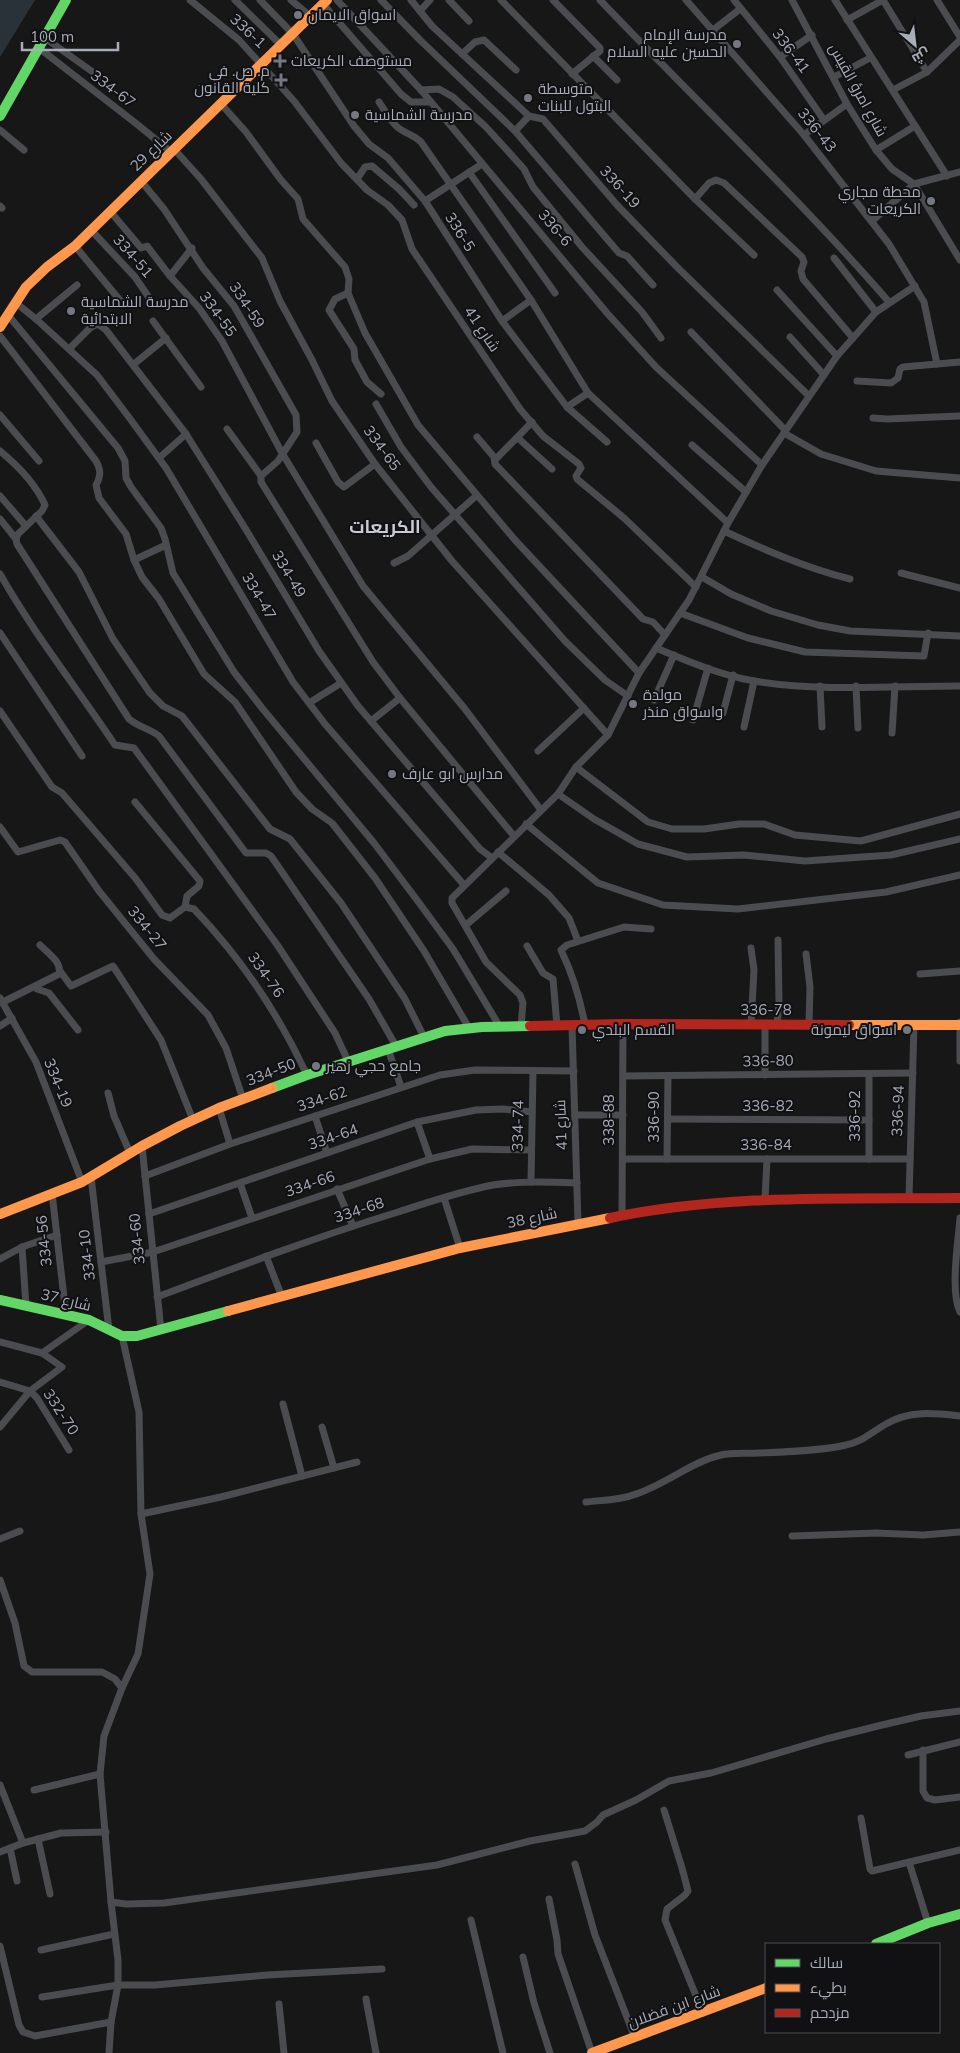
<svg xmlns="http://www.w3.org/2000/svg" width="960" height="2053" font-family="Mulish,Cairo,sans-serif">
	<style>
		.water { fill: #2a3239 }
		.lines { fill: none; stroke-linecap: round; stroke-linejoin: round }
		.street { stroke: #4b4c50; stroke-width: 7 }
		.fast { stroke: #63d668; stroke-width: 10 }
		.slow { stroke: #ff974d; stroke-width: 10 }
		.jam { stroke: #b3261e; stroke-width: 10 }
		.poi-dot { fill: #757880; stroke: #111113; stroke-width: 2 }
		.labels { text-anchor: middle; stroke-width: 4; stroke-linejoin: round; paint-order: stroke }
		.poi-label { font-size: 15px; fill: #a8adb8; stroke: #111113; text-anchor: start }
		.street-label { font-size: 15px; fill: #a8adb8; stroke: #111113 }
		.quarter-label { font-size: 18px; font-weight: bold; fill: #c9ccd4; stroke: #111113 }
	</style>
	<rect width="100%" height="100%" fill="#171717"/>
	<path class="water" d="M0 0H35L0 57Z"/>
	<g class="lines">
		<g class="street">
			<path d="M190 0 239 40 294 101 341 163 367 190 388 205 402 220 412 249 520 409 543 436 579 464 581 468 576 476 577 479 624 518 696 587"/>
			<path d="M235 0 281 45"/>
			<path d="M260 0 293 34 354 126 369 144 388 158 425 201 502 321 567 407 607 442"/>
			<path d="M291 0 310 16"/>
			<path d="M337 0 421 90 607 313 656 367 762 465"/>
			<path d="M381 0 420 40 515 131 619 253 627 256 653 285"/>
			<path d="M411 0 432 26 529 116 543 119 617 205 676 266 809 396"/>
			<path d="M449 0 469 21"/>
			<path d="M501 0 695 199 754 255"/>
			<path d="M553 0 600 48V51L572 74"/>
			<path d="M600 0C696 101 798 197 889 302"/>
			<path d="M686 0 804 135 889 244 924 302 937 364"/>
			<path d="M734 0 780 57 824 120"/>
			<path d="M792 0 847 104 876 150 892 169 914 184 960 260"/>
			<path d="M835 0 947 176"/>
			<path d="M883 0 927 72"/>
			<path d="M937 0 960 37"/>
			<path d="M323 4 401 94 411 102H430"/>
			<path d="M420 11 430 0"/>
			<path d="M847 20 883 0"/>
			<path d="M713 30 740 9"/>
			<path d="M45 38 104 80"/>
			<path d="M39 48 138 125 171 152"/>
			<path d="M462 54 475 42 484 40 516 70"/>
			<path d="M593 56 617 80"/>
			<path d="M780 57 812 35"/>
			<path d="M834 77 870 58"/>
			<path d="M421 90 439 89 453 97 486 127 524 169 533 187 582 247 642 312 661 338"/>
			<path d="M893 90 927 72 960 40"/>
			<path d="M379 102C386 112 392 125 403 131 410 135 415 136 421 142L531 300 588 393 728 523"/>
			<path d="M221 104 246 132 281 180 298 199 303 219 345 267 349 279 348 293 365 333 418 425 515 540 639 673"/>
			<path d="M0 130 24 150"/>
			<path d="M515 131 529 116"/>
			<path d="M804 135 847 104"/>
			<path d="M174 149 201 179 262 258 280 301 312 360 332 401 375 464 452 561 608 735"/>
			<path d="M876 150 915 126"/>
			<path d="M469 172 555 293"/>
			<path d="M357 179 365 167 372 166 399 189 414 205"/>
			<path d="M141 181 164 209 203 268 234 306 296 415 297 432 278 461 261 476V482L373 662 400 698 514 836"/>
			<path d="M695 199 709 183 716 180 724 183 802 257 804 262 801 271 803 279 853 338"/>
			<path d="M425 201 482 164"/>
			<path d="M0 206 2 208"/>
			<path d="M110 211 141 248 147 246 170 276 199 308 222 341 282 453 363 586 465 709 541 810"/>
			<path d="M872 221 914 184 960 172"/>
			<path d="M91 230 135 277 152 302"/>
			<path d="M75 246 123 304"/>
			<path d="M834 258 876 312"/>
			<path d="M170 276 192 248"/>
			<path d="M777 290 837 356"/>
			<path d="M348 293 335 299 329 310 354 349 355 360 367 382 381 394"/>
			<path d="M16 303 36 319 77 285"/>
			<path d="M8 315 118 448 125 461 126 478 131 487 161 528 165 539 173 573 234 672 262 708 374 843 417 900 453 949 500 1027"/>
			<path d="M36 319 97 375 128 416 166 468 293 682 325 724 464 885"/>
			<path d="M153 321 201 387"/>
			<path d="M502 321 531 300"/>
			<path d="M691 332 785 430"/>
			<path d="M0 336 96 461C101 470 101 476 96 485L99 498 126 534 134 560 142 577 159 599 204 674 235 702 296 792 312 809 332 823 375 878 424 951 469 1028"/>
			<path d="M790 337 824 375"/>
			<path d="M70 348 91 327 98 324 106 330 186 434 245 528 319 651 358 706 480 849 492 858"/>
			<path d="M134 364 166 338"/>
			<path d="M857 381 891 383 898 378 900 369 903 367 960 362"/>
			<path d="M376 404 401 447 431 487 565 641 605 680 628 696"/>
			<path d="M567 407 588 393"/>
			<path d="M0 415 39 461"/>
			<path d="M873 418 887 419 960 416"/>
			<path d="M227 429 261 476"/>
			<path d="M784 433 821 454 876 471 960 478"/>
			<path d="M477 437 494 457 495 464 643 619 653 622 665 635"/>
			<path d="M518 438 552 469"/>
			<path d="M316 443 338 482 344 487 375 464"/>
			<path d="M692 445 746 492"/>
			<path d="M0 451C17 465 36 485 45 505L42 511 18 534 16 539 17 544 129 719C140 728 149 728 159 736L246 853H266L271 856 369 999 396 1046"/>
			<path d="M159 458 186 434"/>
			<path d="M495 460 532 422"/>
			<path d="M0 496 26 526"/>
			<path d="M36 516 79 572 113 639 150 693 163 706 182 716 270 829 290 839 341 903 405 999 424 1037"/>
			<path d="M0 519 16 539"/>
			<path d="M724 531C765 550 806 568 850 579"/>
			<path d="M134 560 166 545"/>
			<path d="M394 563 408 556 476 496"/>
			<path d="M901 573 960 588"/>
			<path d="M0 574C34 634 77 688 115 745L134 748 278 946 335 1033 348 1061"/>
			<path d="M702 577 731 594 771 611 818 625 850 631 960 636"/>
			<path d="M680 613 748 638 805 652 924 656 928 633"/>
			<path d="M0 633 82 756"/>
			<path d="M656 648C687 661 720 675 754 681 818 692 895 686 960 686"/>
			<path d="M820 686 822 727"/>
			<path d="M856 686 858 728"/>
			<path d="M654 700 674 655"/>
			<path d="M309 703 341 683"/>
			<path d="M0 711 52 787 62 793 136 879 162 915 170 918 185 907 187 896 199 886 200 881 135 802"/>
			<path d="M723 713 733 675"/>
			<path d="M693 720 708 668"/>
			<path d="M371 721 400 698"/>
			<path d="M744 727 754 681"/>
			<path d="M892 733 895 686"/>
			<path d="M538 751 584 708"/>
			<path d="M576 767 648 822 672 829H704L739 824H764L795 835 861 841 960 814"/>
			<path d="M558 794 594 819 638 844 687 857 744 855 805 861 891 855 960 839"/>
			<path d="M526 824 598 883 663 905 738 909 886 892 960 875"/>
			<path d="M0 827 18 852 60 840 65 842 99 891 154 959 208 1015 226 1048 243 1099"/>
			<path d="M498 852 549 895 569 918 578 941"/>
			<path d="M185 907 194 909C241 958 278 1013 307 1075"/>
			<path d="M466 925 506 891"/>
			<path d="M527 946 543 973 553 979 557 1026"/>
			<path d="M806 954 810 987 809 1025"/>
			<path d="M60 971 71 986 113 966 161 1040 193 1120"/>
			<path d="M920 974 960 971"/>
			<path d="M35 987 37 989 49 993 78 1030"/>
			<path d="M0 998 36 1062 82 1182"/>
			<path d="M3 1002 59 974C62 962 48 953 40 945"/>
			<path d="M960 1022V1061"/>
			<path d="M585 1025C580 998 573 975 561 950L567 945 624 927 651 929"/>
			<path d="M751 1025 754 970 751 948"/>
			<path d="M777 1025 779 1003 778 940"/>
			<path d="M0 1026 12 1018"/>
			<path d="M521 1026 523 1003 520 995 486 962 452 903V898L558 794 576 767 608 735 639 673 689 600 728 523 762 465 784 433 837 356 853 338 876 312 915 286"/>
			<path d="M572 1026 578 1223"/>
			<path d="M388 1049 401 1087"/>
			<path d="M765 1075V1025"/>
			<path d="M623 1076 913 1073"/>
			<path d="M108 1093 114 1116 130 1153"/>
			<path d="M219 1108 230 1144"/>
			<path d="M575 1115H623"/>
			<path d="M315 1116 327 1153"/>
			<path d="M668 1119 869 1120"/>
			<path d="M417 1122 430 1159"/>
			<path d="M142 1146 161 1330"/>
			<path d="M623 1159H910"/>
			<path d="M667 1159 668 1076"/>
			<path d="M869 1159V1074"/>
			<path d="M145 1176 230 1144 440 1075 475 1070 574 1071"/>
			<path d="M91 1177 109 1330"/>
			<path d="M531 1182 533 1071"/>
			<path d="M240 1183 252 1218"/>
			<path d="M337 1189 353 1226"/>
			<path d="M52 1193 66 1315"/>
			<path d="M444 1198 460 1248"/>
			<path d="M909 1198 914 1025"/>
			<path d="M765 1199 767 1159"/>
			<path d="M149 1214 417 1122 476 1110 503 1109 532 1112"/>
			<path d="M622 1215 623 1024"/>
			<path d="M960 1218C958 1243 950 1291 960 1312"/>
			<path d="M22 1247 26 1306"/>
			<path d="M266 1256 282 1297"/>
			<path d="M0 1259 22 1247 57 1235"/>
			<path d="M101 1262 153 1252 430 1159 472 1149 531 1150"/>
			<path d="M157 1297C237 1267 316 1237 398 1212 429 1202 461 1191 493 1185 520 1181 549 1182 577 1183"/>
			<path d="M0 1342 42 1353 62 1367 30 1391 0 1427"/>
			<path d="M42 1353 89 1320"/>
			<path d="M0 1382 30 1391 37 1398 69 1450"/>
			<path d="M283 1404 302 1476"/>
			<path d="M322 1427 334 1468"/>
			<path d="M586 1502C604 1500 622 1500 639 1493 668 1483 691 1462 721 1455 733 1452 746 1454 759 1453 784 1452 822 1451 846 1445 862 1442 872 1432 886 1424 909 1410 934 1413 960 1416"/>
			<path d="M141 1514 221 1497 357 1462"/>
			<path d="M792 1536 876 1533 923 1535 960 1532"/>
			<path d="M0 1539 20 1531"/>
			<path d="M0 1580 15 1623 24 1666 32 1672H102L115 1679 122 1688"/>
			<path d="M923 1750V1791L927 1798 935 1800 960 1797"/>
			<path d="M908 1755 960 1742"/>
			<path d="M0 1785 23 1843"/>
			<path d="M34 1790 100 1774"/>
			<path d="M664 1810 682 1868 688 1891 685 1895 667 1909 665 1920 703 2013"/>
			<path d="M861 1818 870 1869 872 1871 960 1850"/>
			<path d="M38 1839 50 1894"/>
			<path d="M10 1848 17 1881"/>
			<path d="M0 1852 23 1843 61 1833 106 1832"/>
			<path d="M909 1862 928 1923"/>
			<path d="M575 1864 595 1935 635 2038"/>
			<path d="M549 1899 557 1940 558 1954 592 2053"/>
			<path d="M111 1902 126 1904 164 1903 437 1865 530 1841 585 1831 597 1822 603 1815 636 1800 669 1781 711 1773 826 1739 882 1725 921 1716 960 1711"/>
			<path d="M471 1920 503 2053"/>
			<path d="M0 1946 19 2025 23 2032 35 2036 111 2022"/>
			<path d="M41 1950 114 1934"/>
			<path d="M523 1957 534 2003 550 2053"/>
			<path d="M42 1997 118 1985H155L267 1975 382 1969"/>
			<path d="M366 1999 376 2053"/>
			<path d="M279 2004 284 2053"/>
			<path d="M109 2053 111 2022 118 1985V1960L111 1902 100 1774 104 1736 122 1688 138 1654 150 1574 141 1514 139 1412 122 1336"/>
		</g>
		<g class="fast">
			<path d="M0 116 66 0"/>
			<path d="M272 1088 307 1075 445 1031 482 1027 530 1026"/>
			<path d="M0 1300 89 1320 122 1336H137L228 1311"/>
			<path d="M876 1944 928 1923 960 1914"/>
		</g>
		<g class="slow">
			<path d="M0 327 26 287 47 267 75 246 327 0"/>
			<path d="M849 1025H960"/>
			<path d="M0 1214 82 1182 142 1146 180 1126 219 1108 272 1088"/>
			<path d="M228 1311 460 1248 610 1218"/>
			<path d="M592 2053 766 1988"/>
		</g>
		<g class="jam">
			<path d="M530 1026 623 1024 849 1025"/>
			<path d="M610 1218C725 1194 843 1199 960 1198"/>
		</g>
	</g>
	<g class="poi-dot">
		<circle cx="298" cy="15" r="5"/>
		<circle cx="737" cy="44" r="5"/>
		<path d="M277.5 53.5h5v5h5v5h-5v5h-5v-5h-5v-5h5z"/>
		<path d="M278.5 72.5h5v5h5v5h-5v5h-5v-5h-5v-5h5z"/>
		<circle cx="528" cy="98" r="5"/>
		<circle cx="355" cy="115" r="5"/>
		<circle cx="931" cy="201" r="5"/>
		<circle cx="71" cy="311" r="5"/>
		<circle cx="633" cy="704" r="5"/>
		<circle cx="392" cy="774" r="5"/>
		<circle cx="582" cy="1030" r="5"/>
		<circle cx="907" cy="1030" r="5"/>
		<circle cx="316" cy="1066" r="5"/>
	</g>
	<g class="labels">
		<g class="poi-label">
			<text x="308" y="20">اسواق الايمان</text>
			<text x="727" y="40" text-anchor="end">مدرسة الإمام<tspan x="727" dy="17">الحسين عليه السلام</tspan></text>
			<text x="291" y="66">مستوصف الكريعات</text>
			<text x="270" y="76" text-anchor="end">م. ص. في<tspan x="270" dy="17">كلية القانون</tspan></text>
			<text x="538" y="94">متوسطة<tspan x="538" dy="17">البتول للبنات</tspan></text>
			<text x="365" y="120">مدرسة الشماسية</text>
			<text x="921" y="197" text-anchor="end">محطة مجاري<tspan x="921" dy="17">الكريعات</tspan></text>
			<text x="81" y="307">مدرسة الشماسية<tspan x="81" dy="17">الابتدائية</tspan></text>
			<text x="643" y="700">مولدة<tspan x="643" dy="17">واسواق منذر</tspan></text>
			<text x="402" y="779">مدارس ابو عارف</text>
			<text x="592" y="1035">القسم البلدي</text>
			<text x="897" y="1035" text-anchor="end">اسواق ليمونة</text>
			<text x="326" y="1071">جامع حجي زهير</text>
		</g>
		<g class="street-label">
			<text transform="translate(248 31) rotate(43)" y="5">336-1</text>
			<text transform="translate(791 51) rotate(53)" y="5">336-41</text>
			<text transform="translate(113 89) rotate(37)" y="5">334-67</text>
			<text transform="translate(858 90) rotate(61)" y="5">شارع امرؤ القيس</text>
			<text transform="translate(817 130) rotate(51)" y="5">336-43</text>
			<text transform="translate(151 151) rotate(-44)" y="5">شارع 29</text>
			<text transform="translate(620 187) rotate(48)" y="5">336-19</text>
			<text transform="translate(555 228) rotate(50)" y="5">336-6</text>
			<text transform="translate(460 232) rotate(58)" y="5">336-5</text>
			<text transform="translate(133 256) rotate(49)" y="5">334-51</text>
			<text transform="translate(247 305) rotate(57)" y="5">334-59</text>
			<text transform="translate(218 314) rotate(54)" y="5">334-55</text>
			<text transform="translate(482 329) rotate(56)" y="5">شارع 41</text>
			<text transform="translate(382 448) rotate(54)" y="5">334-65</text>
			<text transform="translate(289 574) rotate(59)" y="5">334-49</text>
			<text transform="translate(259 596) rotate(59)" y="5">334-47</text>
			<text transform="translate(147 928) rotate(51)" y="5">334-27</text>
			<text transform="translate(266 975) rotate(55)" y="5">334-76</text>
			<text x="766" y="1015">336-78</text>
			<text transform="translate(768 1061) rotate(-1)" y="5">336-80</text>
			<text transform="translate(271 1072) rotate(-21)" y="5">334-50</text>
			<text transform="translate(58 1083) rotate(68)" y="5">334-19</text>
			<text transform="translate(322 1099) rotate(-18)" y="5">334-62</text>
			<text x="768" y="1111">336-82</text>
			<text transform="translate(898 1111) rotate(-88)" y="5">336-94</text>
			<text transform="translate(855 1116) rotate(-90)" y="5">336-92</text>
			<text transform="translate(654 1117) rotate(-90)" y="5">336-90</text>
			<text transform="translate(609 1120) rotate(-90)" y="5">338-88</text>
			<text transform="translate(561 1125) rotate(-92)" y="5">شارع 41</text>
			<text transform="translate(518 1126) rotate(-89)" y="5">334-74</text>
			<text transform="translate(333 1137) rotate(-19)" y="5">334-64</text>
			<text x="766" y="1150">336-84</text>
			<text transform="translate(310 1184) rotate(-19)" y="5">334-66</text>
			<text transform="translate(359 1210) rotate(-18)" y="5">334-68</text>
			<text transform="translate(532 1218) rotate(-12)" y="5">شارع 38</text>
			<text transform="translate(137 1239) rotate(-96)" y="5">334-60</text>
			<text transform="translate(44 1241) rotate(-96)" y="5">334-56</text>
			<text transform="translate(87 1255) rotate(-97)" y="5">334-10</text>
			<text transform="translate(66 1300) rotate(14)" y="5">شارع 37</text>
			<text transform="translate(61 1412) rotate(57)" y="5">332-70</text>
			<text transform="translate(674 2007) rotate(-20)" y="5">شارع ابن فضلان</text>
		</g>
		<g class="quarter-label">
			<text x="385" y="533">الكريعات</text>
		</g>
	</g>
	<rect x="765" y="1943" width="175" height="90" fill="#111113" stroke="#4d4f55"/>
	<rect x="775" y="1959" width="25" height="8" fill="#63d668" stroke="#4d4f55"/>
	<text x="810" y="1968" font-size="15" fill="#a8adb8">سالك</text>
	<rect x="775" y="1984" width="25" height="8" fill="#ff974d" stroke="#4d4f55"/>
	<text x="810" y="1993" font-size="15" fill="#a8adb8">بطيء</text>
	<rect x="775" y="2009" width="25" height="8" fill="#b3261e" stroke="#4d4f55"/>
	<text x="810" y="2018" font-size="15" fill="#a8adb8">مزدحم</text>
	<g transform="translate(915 45) rotate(152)" stroke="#111113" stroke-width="4" paint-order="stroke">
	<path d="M0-4L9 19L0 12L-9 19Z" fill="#a8adb8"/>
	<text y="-8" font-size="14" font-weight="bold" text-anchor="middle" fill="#a8adb8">ش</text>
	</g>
	<path d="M22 42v8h96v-8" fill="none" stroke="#a8adb8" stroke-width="2.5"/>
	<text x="30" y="42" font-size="15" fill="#a8adb8" stroke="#111113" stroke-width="4" paint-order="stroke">100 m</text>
</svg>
